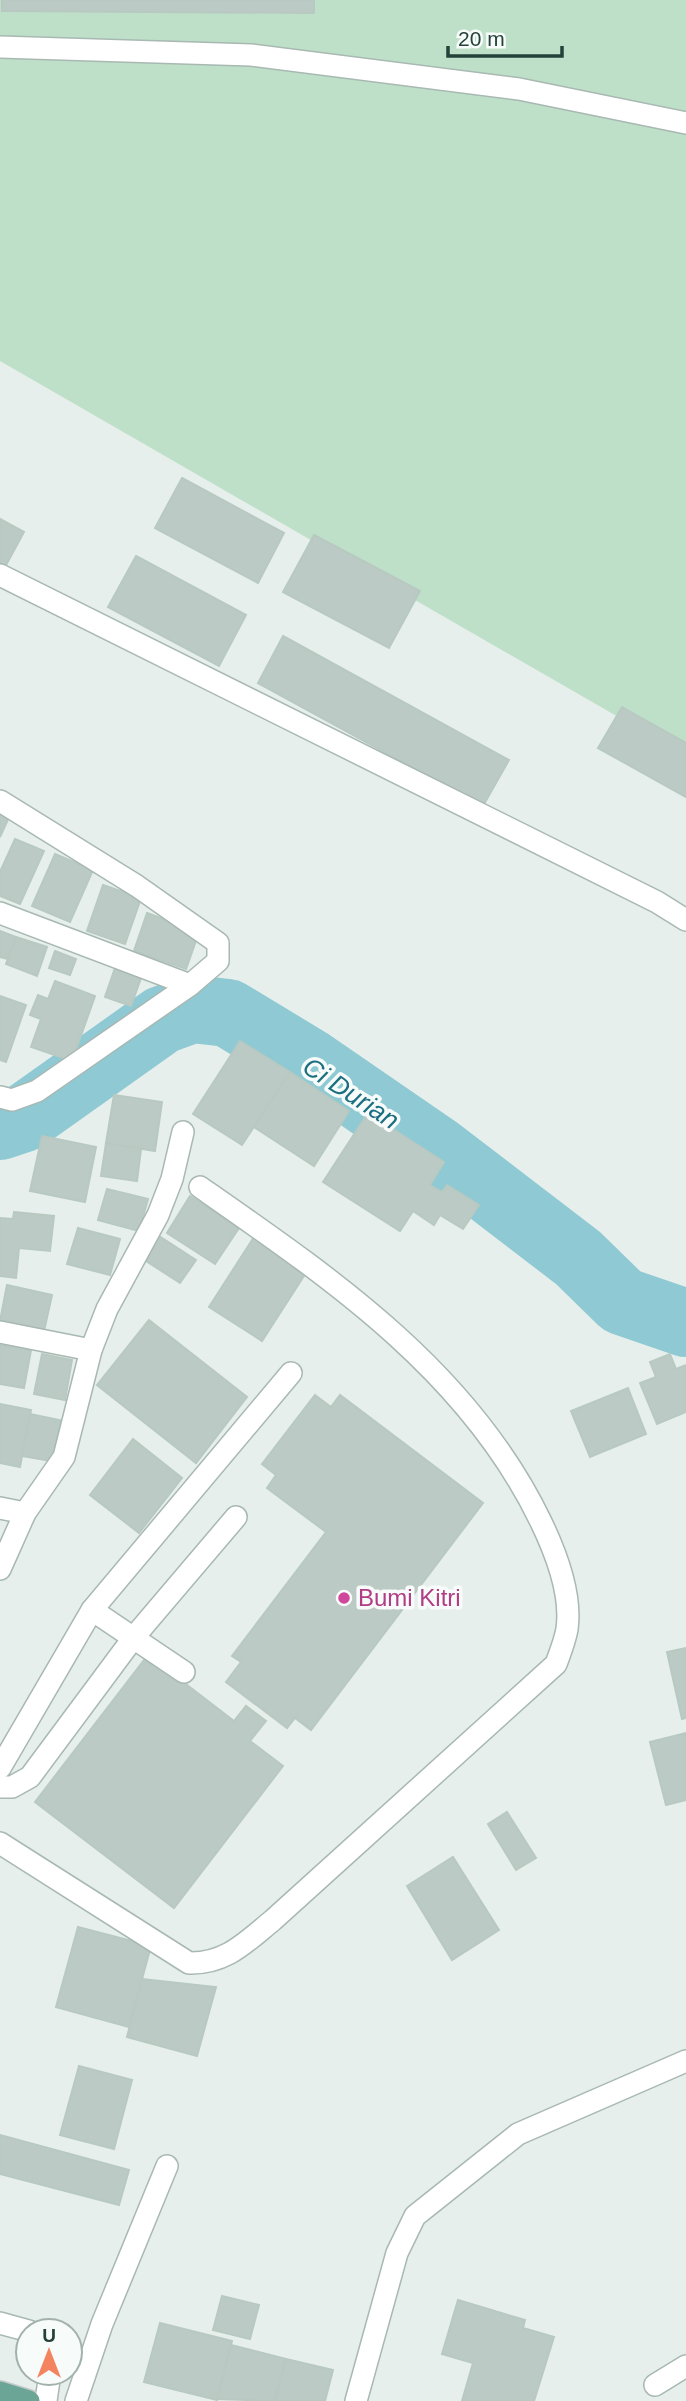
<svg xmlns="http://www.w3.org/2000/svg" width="686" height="2401" font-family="Arial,sans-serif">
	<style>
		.green { fill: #bfe0c8 }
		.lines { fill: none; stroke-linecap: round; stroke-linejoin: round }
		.river { stroke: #8ec9d4; stroke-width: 68 }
		.building { fill: #bbcac4; stroke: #b8c9c2; stroke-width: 2 }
		.minor-casing { stroke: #a8b8b2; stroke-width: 24 }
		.major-casing { stroke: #c2cac8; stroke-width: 24 }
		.minor { stroke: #fff; stroke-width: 21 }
		.major { stroke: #6aa596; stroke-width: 21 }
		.hotel-dot { fill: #d1479c; stroke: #f7fbf9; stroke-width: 2.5 }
		.labels { text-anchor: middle; stroke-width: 7; stroke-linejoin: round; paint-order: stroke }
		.hotel-label { font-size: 24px; fill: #b23c85; stroke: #f7fbf9; text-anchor: start }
		.water-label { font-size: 26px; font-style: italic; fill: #1c6f80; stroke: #f7fbf9 }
	</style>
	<rect width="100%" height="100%" fill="#e6efeb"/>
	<path class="green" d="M0 0H686V756L0 361Z"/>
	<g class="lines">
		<path class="river" d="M0 1126 24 1118 162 1020 192 1009 228 1013 309 1062 437 1150 578 1258 622 1301 686 1323"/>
	</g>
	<g class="building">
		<path d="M2 0H314V13L2 11Z"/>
		<path d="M182 478 284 533 258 583 155 528Z"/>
		<path d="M0 519 24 532 4 569 0 567Z"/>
		<path d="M314 535 420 591 389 648 283 592Z"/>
		<path d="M136 556 246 615 219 666 108 607Z"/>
		<path d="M283 636 509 760 483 806 258 683Z"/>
		<path d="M622 707 686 743V797L598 748Z"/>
		<path d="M0 810 10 815 0 837Z"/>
		<path d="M15 839 44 851 20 904 0 896V872Z"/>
		<path d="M55 854 93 870 70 922 32 906Z"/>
		<path d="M103 885 141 898 125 944 87 931Z"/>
		<path d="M147 913 199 932 186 969 134 951Z"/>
		<path d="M0 931 16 937 8 959 0 957Z"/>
		<path d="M16 937 47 947 37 976 6 964Z"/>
		<path d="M55 951 76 959 70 975 49 968Z"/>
		<path d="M115 968 141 978 131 1006 105 997Z"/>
		<path d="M55 981 95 996 72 1061 31 1047 41 1019 30 1015 38 995 48 999Z"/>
		<path d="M0 996 26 1005 6 1062 0 1060Z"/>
		<path d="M240 1041 290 1072 242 1145 193 1114Z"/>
		<path d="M290 1072 349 1111 314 1166 254 1127Z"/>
		<path d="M114 1095 162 1102 155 1151 106 1143Z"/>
		<path d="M368 1113 444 1162 430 1185 442 1192 447 1185 479 1205 463 1229 440 1215 434 1225 413 1211 400 1231 323 1182Z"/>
		<path d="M42 1136 96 1147 85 1202 30 1191Z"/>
		<path d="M106 1143 141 1149 137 1181 101 1176Z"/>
		<path d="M107 1189 148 1199 139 1231 98 1220Z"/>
		<path d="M190 1196 239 1228 215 1264 167 1233Z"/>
		<path d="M14 1212 54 1216 50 1251 19 1248 16 1278 0 1276V1218L13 1219Z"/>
		<path d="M78 1228 120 1239 110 1275 67 1264Z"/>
		<path d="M256 1234 309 1268 262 1341 209 1307Z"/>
		<path d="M159 1236 196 1260 180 1283 143 1259Z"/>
		<path d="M7 1285 52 1295 44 1331 0 1321Z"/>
		<path d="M149 1320 247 1397 196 1463 97 1385Z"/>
		<path d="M0 1345 31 1350 24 1388 0 1384Z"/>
		<path d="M42 1354 72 1360 65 1400 34 1394Z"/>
		<path d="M670 1354 676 1369 686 1365V1412L657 1424 640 1383 656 1377 650 1362Z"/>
		<path d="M628 1388 646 1434 590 1457 571 1411Z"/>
		<path d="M315 1395 331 1407 340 1395 483 1503 311 1730 295 1718 287 1728 226 1682 241 1662 232 1656 326 1532 267 1488 276 1475 262 1464Z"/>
		<path d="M0 1404 31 1410 20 1467 0 1463Z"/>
		<path d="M30 1414 64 1421 57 1462 22 1456Z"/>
		<path d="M133 1439 182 1478 139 1533 90 1495Z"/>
		<path d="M686 1648V1718L682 1719 667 1652Z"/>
		<path d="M148 1655 234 1721 246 1706 266 1721 250 1741 283 1766 174 1908 35 1802Z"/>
		<path d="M686 1733V1800L666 1805 650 1742Z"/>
		<path d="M507 1812 536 1858 516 1870 488 1824Z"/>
		<path d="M453 1857 499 1930 452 1960 407 1886Z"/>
		<path d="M78 1927 151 1946 129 2027 56 2007Z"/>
		<path d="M142 1979 216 1987 197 2056 127 2037Z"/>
		<path d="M79 2066 132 2080 114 2149 60 2135Z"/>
		<path d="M0 2135 129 2170 119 2205 0 2174Z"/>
		<path d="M222 2296 259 2305 250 2339 213 2330Z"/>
		<path d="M458 2300 525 2320 523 2328 554 2337 534 2401H462L473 2363 442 2354Z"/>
		<path d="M160 2323 232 2341 217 2400 144 2382Z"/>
		<path d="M231 2345 286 2359 275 2401 217 2399Z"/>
		<path d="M286 2359 333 2370 325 2401H275Z"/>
	</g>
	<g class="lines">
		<defs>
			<g id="minor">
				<path d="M0 47 251 55 519 89 686 123"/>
				<path d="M0 575 657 902 686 920"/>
				<path d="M0 801 137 886 218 943V961L190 985 37 1091 12 1100 0 1097"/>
				<path d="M0 913 190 985"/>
				<path d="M0 1332 91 1350"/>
				<path d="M0 1508 25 1513"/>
				<path d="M0 1569 25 1513 64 1457 91 1350 107 1309 158 1215 172 1179 183 1132"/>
				<path d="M92 1610 184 1672"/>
				<path d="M0 1768 92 1610 291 1373"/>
				<path d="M0 1787H12L30 1777 134 1637 236 1517"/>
				<path d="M0 1843 189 1963C226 1964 246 1942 273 1920L556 1664C560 1653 565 1641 567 1629 572 1594 556 1553 541 1522 469 1372 332 1279 200 1187"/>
				<path d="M0 2323 29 2331"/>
				<path d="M655 2385 686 2366"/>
				<path d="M46 2401 50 2373"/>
				<path d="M76 2401 102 2324 167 2166"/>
				<path d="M356 2401 397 2253 415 2216 518 2134 686 2061"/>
			</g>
			<path id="major" d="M0 2392 29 2401"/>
		</defs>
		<use href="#minor" class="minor-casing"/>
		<use href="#major" class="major-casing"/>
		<use href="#minor" class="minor"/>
		<use href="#major" class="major"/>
	</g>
	<circle class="hotel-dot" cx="344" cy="1598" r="7"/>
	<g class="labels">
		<g class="hotel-label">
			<text x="358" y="1606">Bumi Kitri</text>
		</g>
		<g class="water-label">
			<text transform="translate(351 1093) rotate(33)" y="9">Ci Durian</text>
		</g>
	</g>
	<g transform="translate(49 2352)"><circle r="33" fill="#f7fbf9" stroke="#a3b1ad" stroke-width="2"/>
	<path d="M0-5L12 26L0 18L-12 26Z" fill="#f4845f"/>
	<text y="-10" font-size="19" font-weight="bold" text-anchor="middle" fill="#24423a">U</text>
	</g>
	<path d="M448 46v10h114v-10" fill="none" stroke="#24423a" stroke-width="3.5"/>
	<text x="458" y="46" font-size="21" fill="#24423a" stroke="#f7fbf9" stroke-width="5" paint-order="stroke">20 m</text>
</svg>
